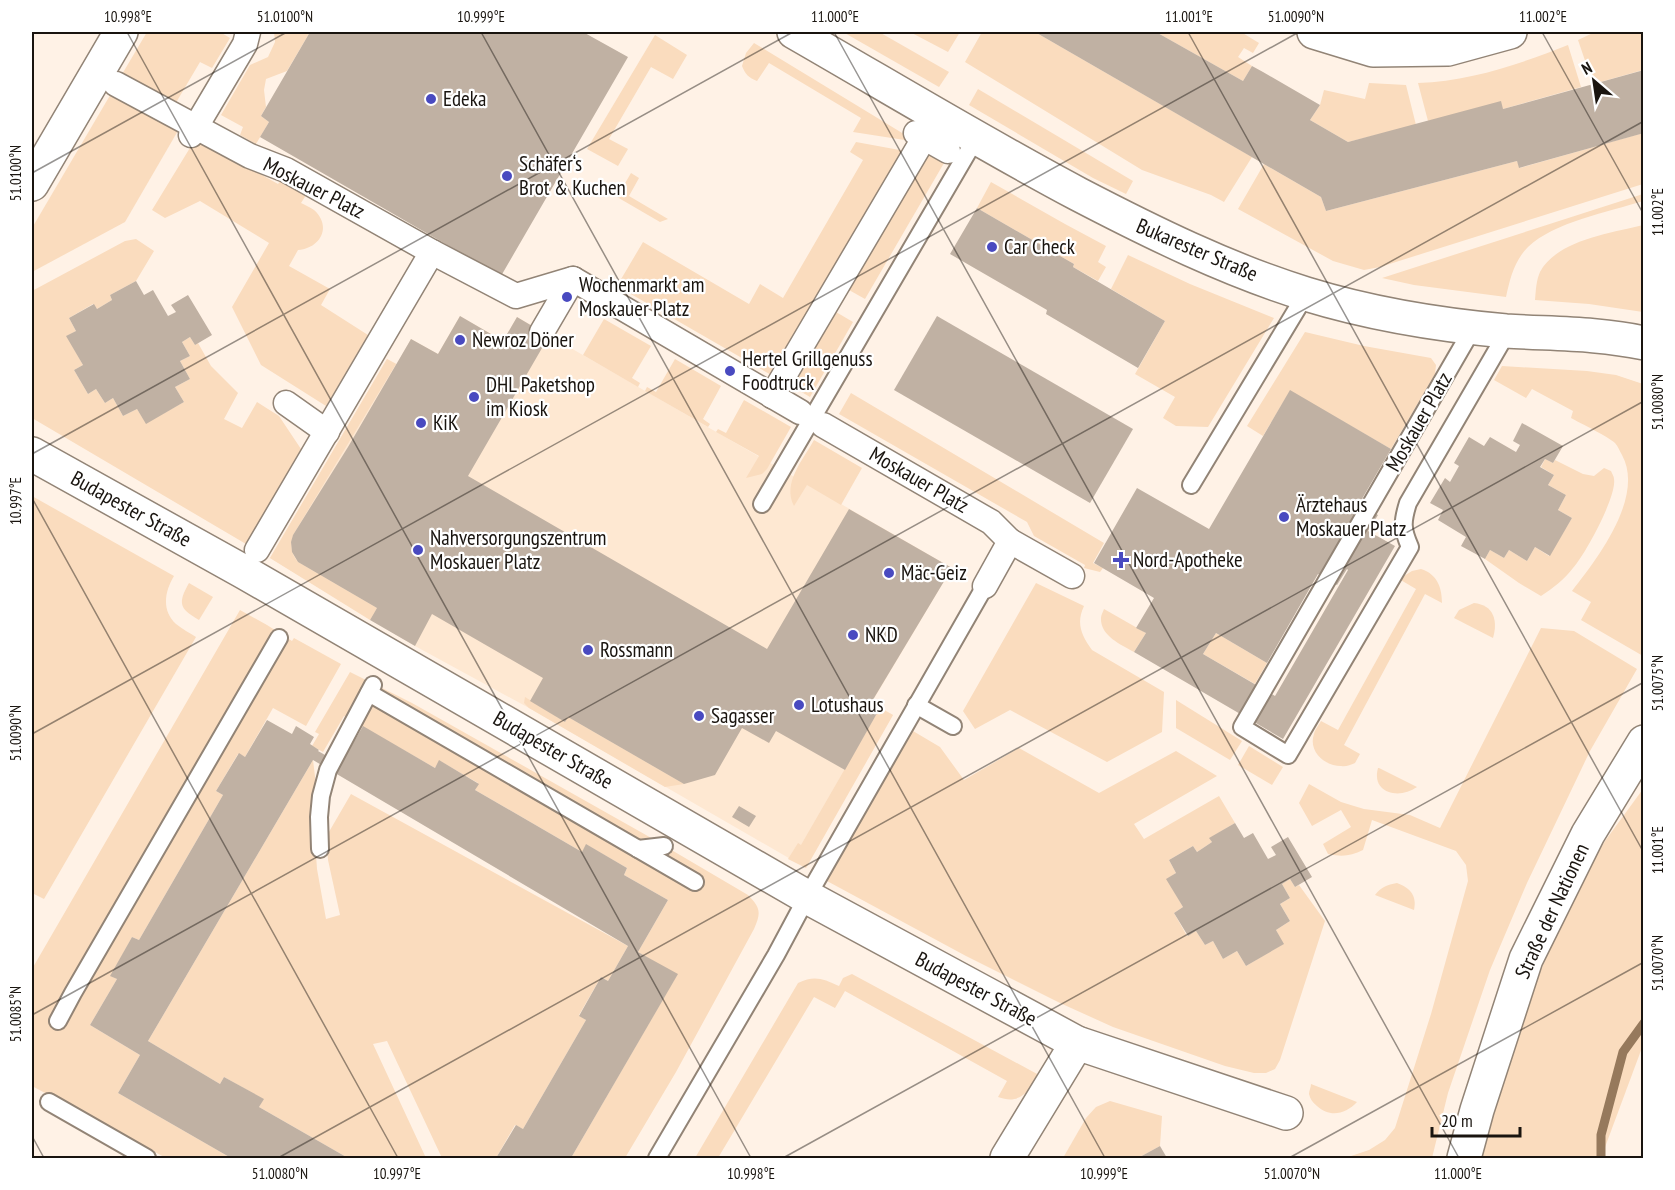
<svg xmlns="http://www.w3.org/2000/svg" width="1675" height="1190" font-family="'PT Sans Narrow',sans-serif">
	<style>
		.built { fill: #fee8d2 }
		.green { fill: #fadcbe }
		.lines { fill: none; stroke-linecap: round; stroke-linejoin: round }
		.stream { stroke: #96795c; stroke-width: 9 }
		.building { fill: #c0b1a3; fill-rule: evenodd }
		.service-casing { stroke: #928476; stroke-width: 20 }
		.pedestrian-casing { stroke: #928476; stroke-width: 27 }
		.minor-casing { stroke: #928476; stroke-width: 36 }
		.tertiary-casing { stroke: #928476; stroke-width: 36 }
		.secondary-casing { stroke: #928476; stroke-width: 36 }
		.service { stroke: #fff; stroke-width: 16 }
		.pedestrian { stroke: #fff; stroke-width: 24 }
		.minor { stroke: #fff; stroke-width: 33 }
		.tertiary { stroke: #fff; stroke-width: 33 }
		.secondary { stroke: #fff; stroke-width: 33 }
		.ticks { fill: none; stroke: #19140f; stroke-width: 1.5; stroke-opacity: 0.45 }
		.poi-dot { fill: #494ac0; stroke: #fff; stroke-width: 2 }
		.labels { text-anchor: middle; stroke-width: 4.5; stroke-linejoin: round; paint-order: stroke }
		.poi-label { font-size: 21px; fill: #19140f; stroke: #fff; text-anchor: start }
		.street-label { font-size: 21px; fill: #19140f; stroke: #fff }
		.neatline { fill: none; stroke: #19140f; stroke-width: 2 }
		.ticks-label { font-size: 15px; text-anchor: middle; fill: #19140f }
	</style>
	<rect width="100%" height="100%" fill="#fff2e6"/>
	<path class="built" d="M460 316 503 341 517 317 952 568 872 702 893 715 806 868 529 708 415 646 270 558 387 359 397 364 411 339 438 354Z"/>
	<g class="green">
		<path d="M147 32H220L230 38 212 68 200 62 174 106 121 76Z"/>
		<path d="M274 32H310L287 71 266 79 264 90 266 107 261 116 269 122 256 144 240 135 243 127 221 115 250 65 268 57 275 42Z"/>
		<path d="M843 32H879L949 72 939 87Z"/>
		<path d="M910 32H960L948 52Z"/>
		<path d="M982 32H1035L1252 157 1224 202 1211 195 1142 170 965 62Z"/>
		<path d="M1156 32H1241L1259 43 1253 53 1244 48 1238 57 1252 66 1243 81Z"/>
		<path d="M1595 32H1643V70L1593 84 1578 40Z"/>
		<path d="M655 35 687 55 673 79 651 67 609 139 628 149 618 166 587 149Z"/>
		<path d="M754 43 912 139 911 141 853 132 861 118 769 63 757 81C749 78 745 74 742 66L746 53Z"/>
		<path d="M1568 45 1581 87 1503 109 1428 121 1418 83C1471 81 1520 64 1568 45Z"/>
		<path d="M1369 83 1406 85 1416 125 1348 142 1310 120 1320 105 1324 90 1365 99Z"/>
		<path d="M978 89 1133 181 1126 194 1093 178 969 105Z"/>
		<path d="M112 92 179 129 125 222 32 272V228Z"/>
		<path d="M1643 133V184L1380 267 1364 270 1333 261 1238 209 1264 164 1321 197 1326 211 1517 161 1520 168Z"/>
		<path d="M196 138 278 184 282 179 308 192 301 203C305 205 310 207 314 210 332 226 321 248 298 250L289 266 330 289 321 305 368 335 326 406 261 365 232 307 269 243 200 201 165 218 152 210Z"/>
		<path d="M856 142 905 151 773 376 617 286 643 242 749 304 760 284 783 298 863 160 850 152Z"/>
		<path d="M924 150 944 163 865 299 849 290 888 223Z"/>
		<path d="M631 173 639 178 629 196 668 219 660 222 617 197Z"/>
		<path d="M991 182 1065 224 1106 246 1098 262 1106 267 1098 281 1073 267 1074 264 977 208Z"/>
		<path d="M1643 194V201C1609 212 1554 222 1528 247 1514 261 1510 279 1506 297L1414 285 1382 278Z"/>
		<path d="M1643 225V312L1589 304 1535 300C1536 290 1536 281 1540 272 1557 240 1611 233 1643 225Z"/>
		<path d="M136 239 154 251 136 281 110 295 112 300 97 309 93 304 69 318 76 331 67 336 83 365 74 370 88 394 96 389 105 403 113 398 123 416 137 409 146 423 184 402 175 387 190 379 180 361 190 356 182 342 190 337 195 345 198 343 211 366 238 393 224 419 242 428 257 402 279 416 301 449 246 544 32 418V291L125 241Z"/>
		<path d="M1128 255 1190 284 1274 318 1208 427 1176 426 1163 418 1175 397 1135 374 1165 321 1111 289Z"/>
		<path d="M836 312 853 322 810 397 793 387Z"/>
		<path d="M604 319 651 346 632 378 640 383 638 387 583 355Z"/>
		<path d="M1305 332 1364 346 1431 358 1436 365 1435 374 1391 449 1290 391 1263 436 1247 426Z"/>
		<path d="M387 359 396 364 293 535C290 546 291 554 298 562L377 608 370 620 270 558Z"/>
		<path d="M675 359 721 386 703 419 710 424 708 427 645 391 647 387 656 392Z"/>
		<path d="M1502 366 1587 371 1616 375 1643 384V656L1581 620 1591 602 1572 591C1597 559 1645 497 1622 455 1620 452 1618 446 1615 443 1609 437 1580 423 1571 418L1573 411 1532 389 1526 398 1494 380Z"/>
		<path d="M851 393 1104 543 1093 563 1103 568 1100 572 1084 568 1085 565 1034 536 1027 522 839 414Z"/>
		<path d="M744 400 791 427 767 469 762 474 746 478 759 456 716 432 718 429 726 433Z"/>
		<path d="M814 440 862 468 841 505 807 485 794 506C782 483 803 460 814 440Z"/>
		<path d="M1545 459 1553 463 1555 460 1583 474 1594 476 1604 468 1611 471C1612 474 1614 476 1614 479 1617 496 1585 555 1573 568 1564 580 1553 588 1541 596L1519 583 1485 559 1490 550 1504 558 1509 550 1527 561 1535 547 1549 556 1572 518 1558 510 1566 495 1548 485 1554 475 1541 467Z"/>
		<path d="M32 496 174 576C165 591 161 610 176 624 182 629 190 633 196 637L44 899 32 893Z"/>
		<path d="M1421 569C1437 574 1442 587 1442 603L1425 594 1344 745 1360 754 1355 763C1350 765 1346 767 1341 766 1324 766 1308 751 1314 734 1315 729 1319 725 1321 721L1338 730 1416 589 1399 579 1412 571Z"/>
		<path d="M189 583 213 597 199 620C180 609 177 604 189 583Z"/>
		<path d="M1036 583 1084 606C1076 623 1081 635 1092 650L1164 692 1162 732 1107 762 1010 710 975 729 963 711Z"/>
		<path d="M1474 603C1494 605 1498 621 1493 638L1454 618 1459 610Z"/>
		<path d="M1104 609 1146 633 1134 652C1122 645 1100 636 1101 618 1101 615 1103 612 1104 609Z"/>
		<path d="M240 610 267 625 292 641 294 638 341 664 306 726 273 708 245 757 238 754 216 791 223 795 139 940 132 937 111 976 117 979 90 1025 140 1055 118 1093 231 1158H166L32 1086V969Z"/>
		<path d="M1541 628 1574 631 1637 669 1590 751 1527 883 1490 970 1448 1093 1432 1158H1345L1369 1150 1385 1140 1395 1128 1431 1014 1468 881 1466 865 1456 851 1372 820 1363 850C1351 856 1342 857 1328 854L1323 844 1351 827 1341 810 1312 826 1299 803 1309 784 1341 802 1354 806 1364 809 1410 815 1440 828Z"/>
		<path d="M1216 633 1267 663 1255 684 1203 654Z"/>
		<path d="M350 672 412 703 646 835 748 895C761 908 761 913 754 929L676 1072 625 1158H571L677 975 638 952 668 900 624 875 627 868 587 845 582 852 475 790 478 783 440 761 435 768 344 716 323 752 312 746 319 734 315 732Z"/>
		<path d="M525 697 565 722 568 717 684 784 665 787 529 708 524 703Z"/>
		<path d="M1176 700 1242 741 1230 760 1176 728Z"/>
		<path d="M880 708 893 715 806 868 788 859 798 843 801 845Z"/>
		<path d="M913 731 940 747 964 780 1019 748 1099 793 1176 751 1217 776 1134 824 1144 839 1219 796 1235 823 1210 838 1212 842 1197 852 1193 846 1169 860 1176 873 1167 879 1183 907 1174 913 1187 936 1196 931 1205 945 1213 941 1223 959 1237 951 1246 966 1283 944 1276 930 1290 921 1280 904 1290 898 1282 884 1290 879 1295 887 1299 885 1325 921 1280 1060 1275 1069 1266 1073H1254L1225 1066 1113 1027 1060 1003 966 956 827 881Z"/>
		<path d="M1249 746 1283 767 1272 785 1238 765Z"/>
		<path d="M313 760 317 793 314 826 317 869 326 919 340 915 328 860 326 837 351 794 628 946 608 981 601 977 579 1015 586 1020 523 1129 515 1125 496 1158H442L387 1041 373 1044 426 1158H348L259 1107 263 1099 224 1077 220 1084 148 1041Z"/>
		<path d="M1378 768H1379L1417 787C1399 800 1371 793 1378 768Z"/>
		<path d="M1643 789V1045L1601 1158H1480L1509 1056 1536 981 1577 889 1605 841Z"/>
		<path d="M1397 883C1410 888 1417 895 1414 910L1375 895C1381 887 1387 885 1397 883Z"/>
		<path d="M852 974 1039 1075C1028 1092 1020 1105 998 1097L1007 1081 845 991 835 1008 814 997 718 1158H695L798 983C815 975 823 979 839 986L843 978Z"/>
		<path d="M1311 1084 1357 1102C1346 1114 1330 1118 1317 1106 1313 1103 1310 1099 1309 1094 1309 1091 1311 1087 1311 1084Z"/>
		<path d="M1110 1101 1162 1116 1160 1146 1138 1158H1063L1086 1118 1096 1107Z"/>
	</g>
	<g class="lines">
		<path class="stream" d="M1601 1158V1135L1623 1052 1644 1023"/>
	</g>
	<g class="building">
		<path d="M310 32H583L628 57 501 276 260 137 269 122 261 116Z"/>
		<path d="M1035 32H1156L1243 81 1252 66 1263 72 1320 105 1310 120 1348 142 1501 101 1503 109 1644 70V133L1519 168 1517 161 1326 211 1321 197Z"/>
		<path d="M977 208 1074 264 1073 267 1165 321 1138 368 1046 314 1047 310 950 254Z"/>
		<path d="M136 281 144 295 153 290 168 316 176 312 171 305 188 295 212 335 195 345 190 337 182 342 190 356 180 361 190 379 175 387 184 402 146 424 137 409 123 416 113 398 105 403 96 389 88 394 74 370 83 365 66 336 76 331 69 318 94 304 97 309 112 300 110 295Z"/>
		<path d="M460 316 503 341 517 317 549 336 468 476 767 649 849 509 952 568 871 703 880 708 845 770 776 731 769 743 742 728 715 775 684 784 568 717 565 722 530 701 543 678 432 614 415 646 370 620 377 608 298 562 292 552 291 542 293 535 348 447 411 339 438 354Z"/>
		<path d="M937 316 1133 429 1090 503 894 390Z"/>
		<path d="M1290 390 1391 449 1359 504 1378 515 1368 531 1395 546 1283 739 1134 652 1146 633 1136 628 1154 598 1094 563 1137 488 1209 529ZM1347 569 1348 570 1275 696 1203 654 1216 633 1267 663 1318 574 1337 585Z"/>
		<path d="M1522 423 1563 446 1553 463 1545 459 1540 467 1554 475 1548 485 1566 495 1558 510 1572 518 1550 556 1535 547 1527 561 1509 550 1504 558 1490 550 1485 559 1461 546 1466 537 1438 520 1443 510 1430 503 1445 478 1450 482 1459 466 1454 463 1469 437 1484 446 1490 437 1516 452 1520 445 1513 441Z"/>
		<path d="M267 720 292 734 296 726 314 737 310 744 319 750 318 751 341 764 363 726 435 768 439 760 479 784 475 790 582 852 586 844 627 868 624 875 668 900 638 952 678 974 571 1158H496L516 1125 523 1129 586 1020 579 1016 601 977 608 981 628 946 313 760 148 1041 220 1084 224 1077 264 1099 259 1107 348 1158H231L118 1093 140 1055 90 1025 117 979 110 976 132 937 139 940 223 795 216 791 239 753 245 757Z"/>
		<path d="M739 806 756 816 749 827 732 817Z"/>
		<path d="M1235 823 1244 838 1253 833 1268 859 1276 855 1271 847 1288 837 1312 877 1295 887 1290 879 1282 884 1290 898 1280 904 1290 921 1276 930 1284 944 1246 966 1237 951 1223 959 1213 941 1205 945 1196 931 1188 936 1174 913 1183 907 1166 879 1176 873 1169 860 1193 846 1197 852 1212 842 1209 838Z"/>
		<path d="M1160 1146 1167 1158H1138Z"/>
	</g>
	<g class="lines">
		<defs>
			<g id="service">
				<path d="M1473 328 1242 727 1288 755 1410 547C1402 529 1402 522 1408 503L1508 331"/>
				<path d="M1191 485 1306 294"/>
				<path d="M762 504 976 138"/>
				<path d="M369 693 695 882"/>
				<path d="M916 705 953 726"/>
				<path d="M320 849 319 817 321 796 328 770 373 685"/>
				<path d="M638 849 664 846"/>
				<path d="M58 1021 73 993 279 638"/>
				<path d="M49 1102 147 1158"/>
				<path d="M657 1158 776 955 807 897 985 586"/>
			</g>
			<g id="pedestrian">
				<path d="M116 84 250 156 286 170 432 252 516 296 573 279 800 412"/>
				<path d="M916 133 948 151"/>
				<path d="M191 135 245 44 248 32"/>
				<path d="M542 332 573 279"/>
				<path d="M772 396 927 133"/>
				<path d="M286 403 327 432"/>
				<path d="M823 425 991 522 1010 541 985 586"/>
				<path d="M1010 541 1072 576"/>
				<path d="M257 550 432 252"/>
			</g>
			<g id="minor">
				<path d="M1314 32 1373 50 1448 49 1510 32"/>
				<path d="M32 454 244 572 807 897 1077 1043 1286 1113"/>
				<path d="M1007 1158 1077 1043"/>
			</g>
			<g id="tertiary">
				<path d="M794 32C888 86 982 143 1078 194 1151 232 1228 270 1306 294 1371 314 1439 325 1506 331 1552 334 1598 333 1644 343"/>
				<path d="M32 184 121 32"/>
			</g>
			<path id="secondary" d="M1464 1158 1477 1110 1526 959 1588 834 1644 742"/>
		</defs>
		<use href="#service" class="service-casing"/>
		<use href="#pedestrian" class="pedestrian-casing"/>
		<use href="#minor" class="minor-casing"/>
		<use href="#tertiary" class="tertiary-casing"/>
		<use href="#secondary" class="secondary-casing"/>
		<use href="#service" class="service"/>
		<use href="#pedestrian" class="pedestrian"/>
		<use href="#minor" class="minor"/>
		<use href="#tertiary" class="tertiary"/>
		<use href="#secondary" class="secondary"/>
	</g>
	<path class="ticks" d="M127 32 751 1158M481 32 1105 1158M834 32 1459 1158M1188 32 1644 853M1542 32 1644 215M32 173 287 32M32 454 793 32M32 498 398 1158M32 734 1299 32M32 1015 1644 121M32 1136 44 1158M278 1158 1644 401M783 1158 1644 682M1289 1158 1644 962"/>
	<g class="poi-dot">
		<circle cx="431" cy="99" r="6"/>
		<circle cx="507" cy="176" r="6"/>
		<circle cx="992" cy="247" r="6"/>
		<circle cx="567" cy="297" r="6"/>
		<circle cx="460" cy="340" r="6"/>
		<circle cx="730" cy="371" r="6"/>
		<circle cx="474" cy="397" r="6"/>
		<circle cx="421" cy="423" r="6"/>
		<circle cx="1284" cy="517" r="6"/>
		<circle cx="418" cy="550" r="6"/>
		<path d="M1118 551h6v6h6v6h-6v6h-6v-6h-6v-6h6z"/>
		<circle cx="889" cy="573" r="6"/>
		<circle cx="853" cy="635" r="6"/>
		<circle cx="588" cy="650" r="6"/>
		<circle cx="799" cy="705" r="6"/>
		<circle cx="699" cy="716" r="6"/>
	</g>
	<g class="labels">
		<g class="poi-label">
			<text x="443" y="106">Edeka</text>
			<text x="519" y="171">Schäfer‘s<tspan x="519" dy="24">Brot &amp; Kuchen</tspan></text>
			<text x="1004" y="254">Car Check</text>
			<text x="579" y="292">Wochenmarkt am<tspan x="579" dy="24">Moskauer Platz</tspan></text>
			<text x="472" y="347">Newroz Döner</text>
			<text x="742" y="366">Hertel Grillgenuss<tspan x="742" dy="24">Foodtruck</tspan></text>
			<text x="486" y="392">DHL Paketshop<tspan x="486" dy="24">im Kiosk</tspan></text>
			<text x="433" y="430">KiK</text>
			<text x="1296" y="512">Ärztehaus<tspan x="1296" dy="24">Moskauer Platz</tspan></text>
			<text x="430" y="545">Nahversorgungszentrum<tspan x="430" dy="24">Moskauer Platz</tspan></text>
			<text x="1133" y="567">Nord-Apotheke</text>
			<text x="901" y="580">Mäc-Geiz</text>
			<text x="865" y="642">NKD</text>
			<text x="600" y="657">Rossmann</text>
			<text x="811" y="712">Lotushaus</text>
			<text x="711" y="723">Sagasser</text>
		</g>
		<g class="street-label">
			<text transform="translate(314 188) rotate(27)" y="7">Moskauer Platz</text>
			<text transform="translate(1197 250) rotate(23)" y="7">Bukarester Straße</text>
			<text transform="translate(1419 422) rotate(-60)" y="7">Moskauer Platz</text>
			<text transform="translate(919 480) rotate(30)" y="7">Moskauer Platz</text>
			<text transform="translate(131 509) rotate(29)" y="7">Budapester Straße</text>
			<text transform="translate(553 750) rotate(30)" y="7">Budapester Straße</text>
			<text transform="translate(1552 911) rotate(-65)" y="7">Straße der Nationen</text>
			<text transform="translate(976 989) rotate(28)" y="7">Budapester Straße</text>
		</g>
	</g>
	<rect width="1675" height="1190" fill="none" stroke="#ffffff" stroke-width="66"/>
	<g transform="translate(1594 81) rotate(331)" stroke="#ffffff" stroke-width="4.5" paint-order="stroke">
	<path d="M0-4.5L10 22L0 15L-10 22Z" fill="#19140f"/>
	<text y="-9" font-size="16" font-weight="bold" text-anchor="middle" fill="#19140f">N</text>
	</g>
	<path d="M1432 1127v9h88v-9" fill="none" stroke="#19140f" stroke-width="3"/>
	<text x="1441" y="1127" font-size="18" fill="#19140f" stroke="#ffffff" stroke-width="4.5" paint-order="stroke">20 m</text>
	<rect x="33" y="33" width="1609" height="1124" class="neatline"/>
	<g class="ticks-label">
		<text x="128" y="22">10.998°E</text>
		<text x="285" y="22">51.0100°N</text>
		<text x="481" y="22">10.999°E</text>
		<text x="835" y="22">11.000°E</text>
		<text x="1189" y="22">11.001°E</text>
		<text x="1296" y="22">51.0090°N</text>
		<text x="1543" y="22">11.002°E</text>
		<text transform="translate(16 173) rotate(-90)" y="5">51.0100°N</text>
		<text transform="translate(1658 212) rotate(-90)" y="5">11.002°E</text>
		<text transform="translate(1658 402) rotate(-90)" y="5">51.0080°N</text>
		<text transform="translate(16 501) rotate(-90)" y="5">10.997°E</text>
		<text transform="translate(1658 683) rotate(-90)" y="5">51.0075°N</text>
		<text transform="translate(16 733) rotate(-90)" y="5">51.0090°N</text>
		<text transform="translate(1658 850) rotate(-90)" y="5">11.001°E</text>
		<text transform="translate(1658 963) rotate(-90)" y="5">51.0070°N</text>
		<text transform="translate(16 1014) rotate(-90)" y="5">51.0085°N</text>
		<text x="280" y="1179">51.0080°N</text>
		<text x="397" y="1179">10.997°E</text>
		<text x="751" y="1179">10.998°E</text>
		<text x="1104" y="1179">10.999°E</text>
		<text x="1292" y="1179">51.0070°N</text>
		<text x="1458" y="1179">11.000°E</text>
	</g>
</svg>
